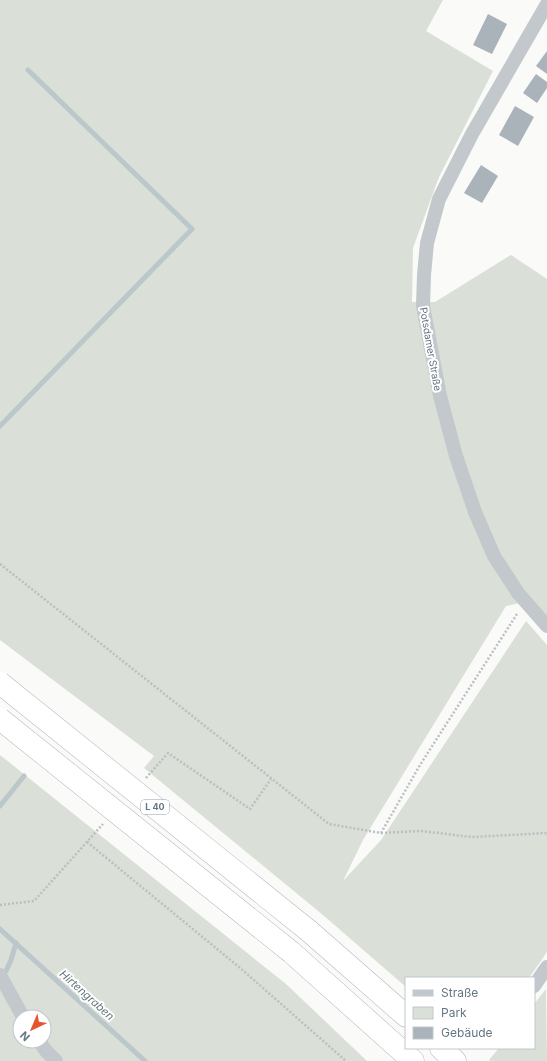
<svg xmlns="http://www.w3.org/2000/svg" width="547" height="1061" font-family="Inter,sans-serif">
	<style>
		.green { fill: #dadfd7; fill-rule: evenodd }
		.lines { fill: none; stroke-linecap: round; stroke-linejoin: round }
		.stream { stroke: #bbc7cb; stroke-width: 5 }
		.building { fill: #aab3b9 }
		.trunk-casing { stroke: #b4b9bd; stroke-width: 23 }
		.path { stroke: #bbbfc2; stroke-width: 2.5; stroke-dasharray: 2 2; stroke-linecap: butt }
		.minor { stroke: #c3c8cc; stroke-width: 14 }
		.trunk { stroke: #fff; stroke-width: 22 }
		.trunk-bridge-casing { stroke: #b4b9bd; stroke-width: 23; stroke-linecap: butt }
		.trunk-bridge { stroke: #fff; stroke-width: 22 }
		.labels { text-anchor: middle; stroke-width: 4; stroke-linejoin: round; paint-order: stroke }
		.shield { fill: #fff; stroke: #939fa8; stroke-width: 1 }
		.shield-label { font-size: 9px; font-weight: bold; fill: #657683 }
		.street-label { font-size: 10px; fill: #657683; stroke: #fff }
		.water-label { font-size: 11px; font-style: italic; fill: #60757c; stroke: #fff }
	</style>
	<rect width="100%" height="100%" fill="#fafaf8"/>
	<g class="green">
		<path d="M0 0H443L426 31 493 71 439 177 413 248 412 302H435L511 255 547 279V616L525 602 506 606 363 840 343 881 381 840 526 621 547 645V952L529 978H406V987L323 915 144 768 154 756 0 640Z"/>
		<path d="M0 755 286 984 367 1061H0ZM20 1017H44V1041H20Z"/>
		<path d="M546 989 547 1061H490L489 1060 499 1048H534V1004Z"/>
	</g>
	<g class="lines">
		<g class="stream">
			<path d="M0 426 192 229 28 70"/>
			<path d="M0 806 24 776"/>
			<path d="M0 929 145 1061"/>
			<path d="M6 971 11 960 16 943"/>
		</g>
	</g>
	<g class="building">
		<path d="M488 14 507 24 492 54 473 45Z"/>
		<path d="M547 51V74L536 66Z"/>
		<path d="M536 74 547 82V88L537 103 523 93Z"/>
		<path d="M515 106 534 117 518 146 499 135Z"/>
		<path d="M481 165 498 176 482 203 464 193Z"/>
	</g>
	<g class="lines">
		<defs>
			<g id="trunk">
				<path d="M309 931 406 1016"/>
				<path d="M291 952 413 1061"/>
				<path d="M441 1048 455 1061"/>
			</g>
		</defs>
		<use href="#trunk" class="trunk-casing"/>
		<g class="path">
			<path d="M0 564 329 824 381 833 420 765 517 614"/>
			<path d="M146 778 168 753 250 809 271 779"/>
			<path d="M381 833 421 831 472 837 547 833"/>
			<path d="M87 842 239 967 346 1061"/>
			<path d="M0 905 34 901 103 824"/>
		</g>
		<g class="minor">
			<path d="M547 4 472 134 439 199 427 243 424 275 423 306 440 396 456 456 475 512 494 556 518 593 547 626"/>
			<path d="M0 975 23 1017"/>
			<path d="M534 986 547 967"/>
			<path d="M39 1041 46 1051 56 1061"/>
		</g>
		<use href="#trunk" class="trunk"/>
		<defs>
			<g id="trunk-bridge">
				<path d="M0 683 309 931"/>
				<path d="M0 719 291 952"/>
			</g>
		</defs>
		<use href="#trunk-bridge" class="trunk-bridge-casing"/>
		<use href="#trunk-bridge" class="trunk-bridge"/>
	</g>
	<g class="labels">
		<rect class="shield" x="141" y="800" width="28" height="14" rx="3"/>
		<g class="shield-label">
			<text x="155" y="810">L 40</text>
		</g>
		<g class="street-label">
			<text transform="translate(431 349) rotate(80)" y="4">Potsdamer Straße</text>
		</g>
		<g class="water-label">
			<text transform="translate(87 995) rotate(42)" y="4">Hirtengraben</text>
		</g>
	</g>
	<rect x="405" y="977" width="130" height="72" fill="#ffffff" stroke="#c1c8cd"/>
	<rect x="413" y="990" width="20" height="6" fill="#c3c8cc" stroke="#c1c8cd"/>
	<text x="441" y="997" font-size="12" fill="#657683">Straße</text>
	<rect x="413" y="1007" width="20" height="12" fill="#dadfd7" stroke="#c1c8cd"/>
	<text x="441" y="1017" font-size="12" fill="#657683">Park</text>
	<rect x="413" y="1027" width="20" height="12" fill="#aab3b9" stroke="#c1c8cd"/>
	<text x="441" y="1037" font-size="12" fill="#657683">Gebäude</text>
	<g transform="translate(32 1029) rotate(224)"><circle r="19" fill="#ffffff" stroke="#c1c8cd"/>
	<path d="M0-3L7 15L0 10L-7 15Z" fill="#e4572e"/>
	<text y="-6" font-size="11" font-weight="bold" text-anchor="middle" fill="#657683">N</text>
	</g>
</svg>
